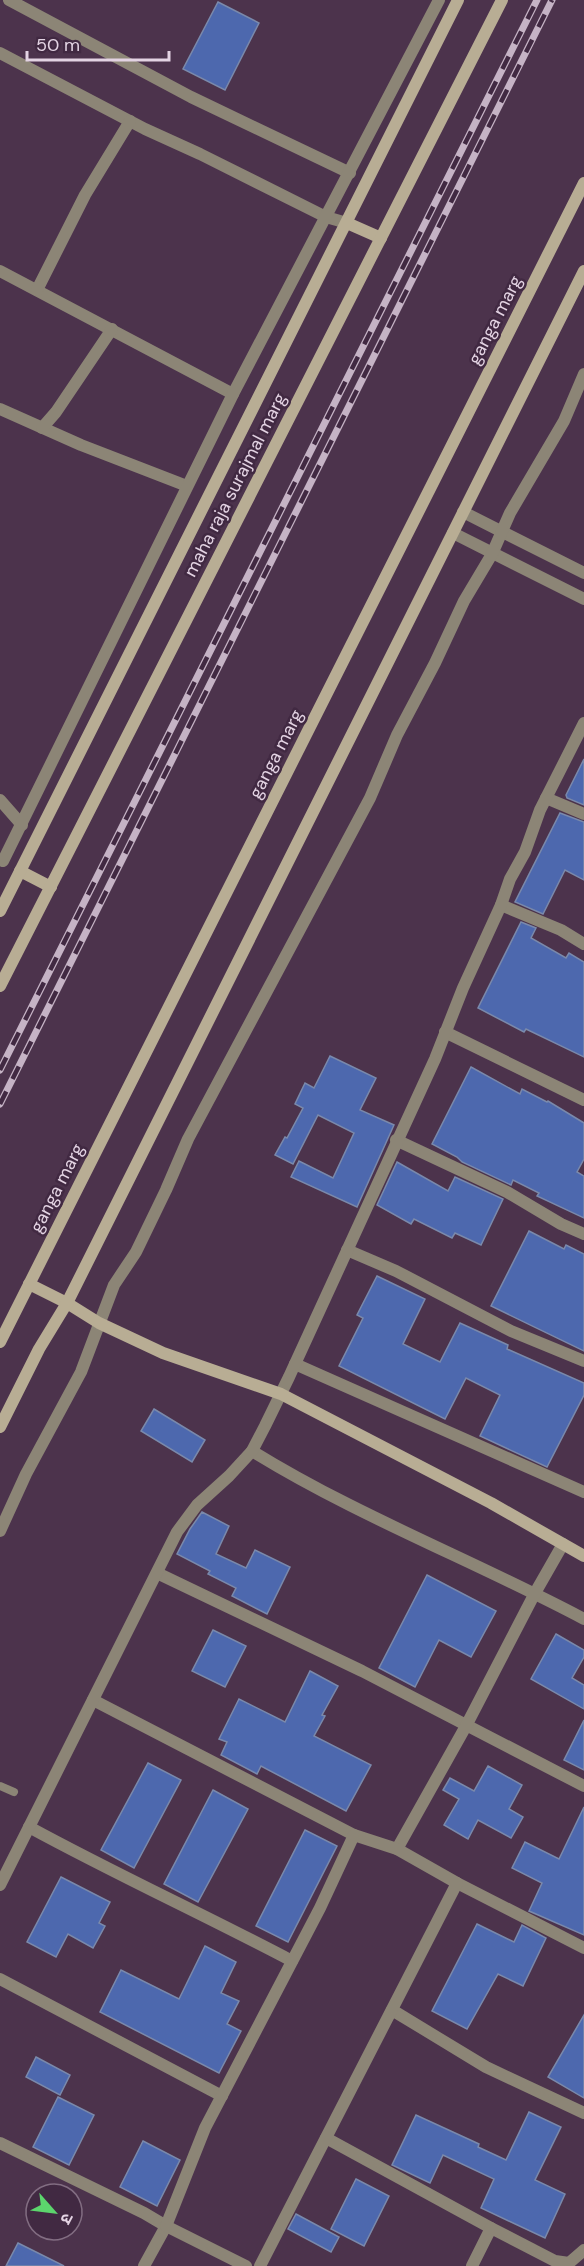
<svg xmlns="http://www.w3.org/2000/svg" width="584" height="2266" font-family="'DM Sans','Noto Sans Devanagari',sans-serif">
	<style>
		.building { fill: #4d68ae; stroke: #7a89ab; stroke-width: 1.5 }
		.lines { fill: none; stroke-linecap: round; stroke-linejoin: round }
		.lane { stroke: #8c8576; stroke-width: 8 }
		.street { stroke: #8c8576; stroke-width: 12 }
		.secondary { stroke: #b8ad94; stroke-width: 12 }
		.rail-casing { stroke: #c5b3c5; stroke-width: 7 }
		.rail { stroke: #412942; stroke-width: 4.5; stroke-dasharray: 14; stroke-linecap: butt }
		.labels { text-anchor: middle; stroke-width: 5; stroke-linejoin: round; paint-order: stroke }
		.street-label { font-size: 18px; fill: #e3d3e3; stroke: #412942 }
	</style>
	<rect width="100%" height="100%" fill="#4c334c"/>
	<g class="building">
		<path d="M218 2 259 23 225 90 183 69Z"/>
		<path d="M584 759V805L567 798 566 795Z"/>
		<path d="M560 813 584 822V880L565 870 543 914 515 902Z"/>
		<path d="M521 922 536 928 531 938 566 958 569 953 584 962V1057L526 1029 524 1032 478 1008Z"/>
		<path d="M330 1056 376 1078 360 1110 394 1125 357 1207 291 1177 299 1161 333 1178 354 1133 318 1115 293 1164 275 1155 285 1137 287 1138 303 1108 295 1104 305 1083 314 1088Z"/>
		<path d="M471 1067 520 1094 522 1089 547 1102 548 1101 584 1123V1159L577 1172 584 1176V1218L537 1196 539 1193 513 1180 511 1185 462 1162 457 1157 432 1144Z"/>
		<path d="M397 1162 448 1191 455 1177 503 1199 481 1245 455 1233 452 1238 414 1219 411 1224 377 1205Z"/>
		<path d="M529 1231 564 1249 566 1245 584 1254V1351L491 1306Z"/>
		<path d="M377 1276 425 1299 403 1344 440 1362 460 1323 508 1345 507 1349 584 1383V1395L547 1467 480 1436 500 1395 466 1378 445 1419 339 1366 363 1318 357 1315Z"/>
		<path d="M154 1409 205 1440 192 1462 141 1431Z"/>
		<path d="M202 1512 229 1526 216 1554 246 1568 255 1550 290 1567 267 1614 232 1596 236 1588 208 1574 210 1571 177 1554 190 1529Z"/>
		<path d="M427 1575 496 1611 471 1657 439 1640 415 1687 379 1668Z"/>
		<path d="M213 1630 246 1646 225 1687 192 1671Z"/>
		<path d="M556 1634 584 1650V1657L572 1678 584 1685V1709L531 1679Z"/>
		<path d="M310 1671 338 1686 322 1715 325 1716 314 1736 371 1765 346 1811 261 1766 257 1774 221 1755 227 1742 219 1739 239 1699 285 1722Z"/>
		<path d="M584 1720V1770L564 1760Z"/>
		<path d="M148 1763 181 1780 134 1868 101 1850Z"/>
		<path d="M488 1766 522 1785 509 1809 523 1817 511 1838 478 1820 468 1839 444 1825 459 1799 443 1790 450 1778 474 1791Z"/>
		<path d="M213 1790 248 1809 198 1902 164 1884Z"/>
		<path d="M584 1807V1935L529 1911 542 1883 512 1868 525 1842 559 1859Z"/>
		<path d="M305 1830 337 1846 288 1942 256 1926Z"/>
		<path d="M61 1877 110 1902 99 1923 105 1926 93 1948 68 1934 56 1957 27 1942Z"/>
		<path d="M477 1924 514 1942 522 1925 546 1938 523 1986 498 1974 467 2029 432 2011Z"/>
		<path d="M205 1946 236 1962 221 1993 239 2001 227 2024 241 2031 219 2073 100 2012 121 1970 179 1999Z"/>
		<path d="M584 2015V2098L548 2077Z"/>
		<path d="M36 2057 70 2075 60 2095 26 2077Z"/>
		<path d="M58 2097 94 2115 69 2165 33 2147Z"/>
		<path d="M529 2112 561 2127 535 2180 565 2194 545 2238 481 2208 494 2179 443 2155 430 2183 392 2165 416 2115 479 2144 478 2147 506 2160Z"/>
		<path d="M143 2141 180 2160 157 2206 120 2187Z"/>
		<path d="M356 2179 389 2196 364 2246 331 2229Z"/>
		<path d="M296 2214 339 2237 331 2252 288 2229Z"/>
		<path d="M18 2243 64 2266H6Z"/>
	</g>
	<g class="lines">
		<path class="lane" d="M0 1786 14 1792"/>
		<g class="street">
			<path d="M9 0 191 97 350 173"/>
			<path d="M0 53 145 129 200 154 326 217 347 223"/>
			<path d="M0 271 233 394"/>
			<path d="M37 290 85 195 130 121"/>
			<path d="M0 409 81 445 187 486"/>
			<path d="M42 428 56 412 112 329"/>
			<path d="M463 512 584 573"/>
			<path d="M453 533 584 599"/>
			<path d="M546 798 584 814"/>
			<path d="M0 800 22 825"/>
			<path d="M3 861 233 394 439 0"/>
			<path d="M501 905 561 930 584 944"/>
			<path d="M445 1032 584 1100"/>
			<path d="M396 1140 507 1192 561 1224 584 1234"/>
			<path d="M347 1250 396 1271 511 1331 584 1361"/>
			<path d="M295 1364 584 1492"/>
			<path d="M252 1451C357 1516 475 1561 584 1619"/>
			<path d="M0 1531 26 1474 81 1372 114 1285 136 1252 166 1190 188 1139 370 798 397 735 435 663 464 601 492 554 510 513 564 421 584 374"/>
			<path d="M157 1573 362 1671 584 1786"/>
			<path d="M93 1700 354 1835"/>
			<path d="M29 1827C115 1874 205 1915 292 1961"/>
			<path d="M397 1849 466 1726 535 1593 563 1544"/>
			<path d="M457 1883 584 1948"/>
			<path d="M0 1885 177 1532 197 1505 229 1476 252 1451 265 1426 289 1377 435 1059 463 988 501 905 510 879 525 852 540 810 584 723"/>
			<path d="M0 1979 222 2096"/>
			<path d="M392 2010 486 2067 584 2113"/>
			<path d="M326 2138 491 2228"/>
			<path d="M0 2143 144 2213 166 2226 144 2266"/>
			<path d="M246 2266 166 2226 205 2128 320 1908 354 1835 397 1849 457 1883 260 2266"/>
			<path d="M472 2266 491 2228 555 2261 569 2263 584 2250"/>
		</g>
		<g class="secondary">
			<path d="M347 223 381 238"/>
			<path d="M20 871 51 887"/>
			<path d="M0 911 458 0"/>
			<path d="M0 986 502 0"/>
			<path d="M29 1284 67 1303 99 1323 163 1353 281 1394 491 1503 584 1556"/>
			<path d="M0 1342 584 183"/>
			<path d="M0 1427 39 1349 67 1303 584 271"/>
		</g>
		<defs>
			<g id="rail">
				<path d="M0 1070 537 0"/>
				<path d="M0 1104 552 0"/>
			</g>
		</defs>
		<use href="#rail" class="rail-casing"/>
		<use href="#rail" class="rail"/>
	</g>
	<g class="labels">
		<g class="street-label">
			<text transform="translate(495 320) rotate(-63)" y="6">ganga marg</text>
			<text transform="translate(235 485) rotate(-63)" y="6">maha raja surajmal marg</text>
			<text transform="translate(276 754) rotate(-63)" y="6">ganga marg</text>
			<text transform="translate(57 1188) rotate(-63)" y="6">ganga marg</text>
		</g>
	</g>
	<g transform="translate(54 2212) rotate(118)"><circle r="28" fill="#412942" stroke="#826d82" stroke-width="1.5"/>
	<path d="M0-4.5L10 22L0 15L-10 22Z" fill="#5cd56d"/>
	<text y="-9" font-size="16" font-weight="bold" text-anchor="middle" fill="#e3d3e3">उ</text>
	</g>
	<path d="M27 51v9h142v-9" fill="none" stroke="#e3d3e3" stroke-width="3"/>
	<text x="36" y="51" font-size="18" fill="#e3d3e3" stroke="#412942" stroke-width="4.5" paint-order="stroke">50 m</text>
</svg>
